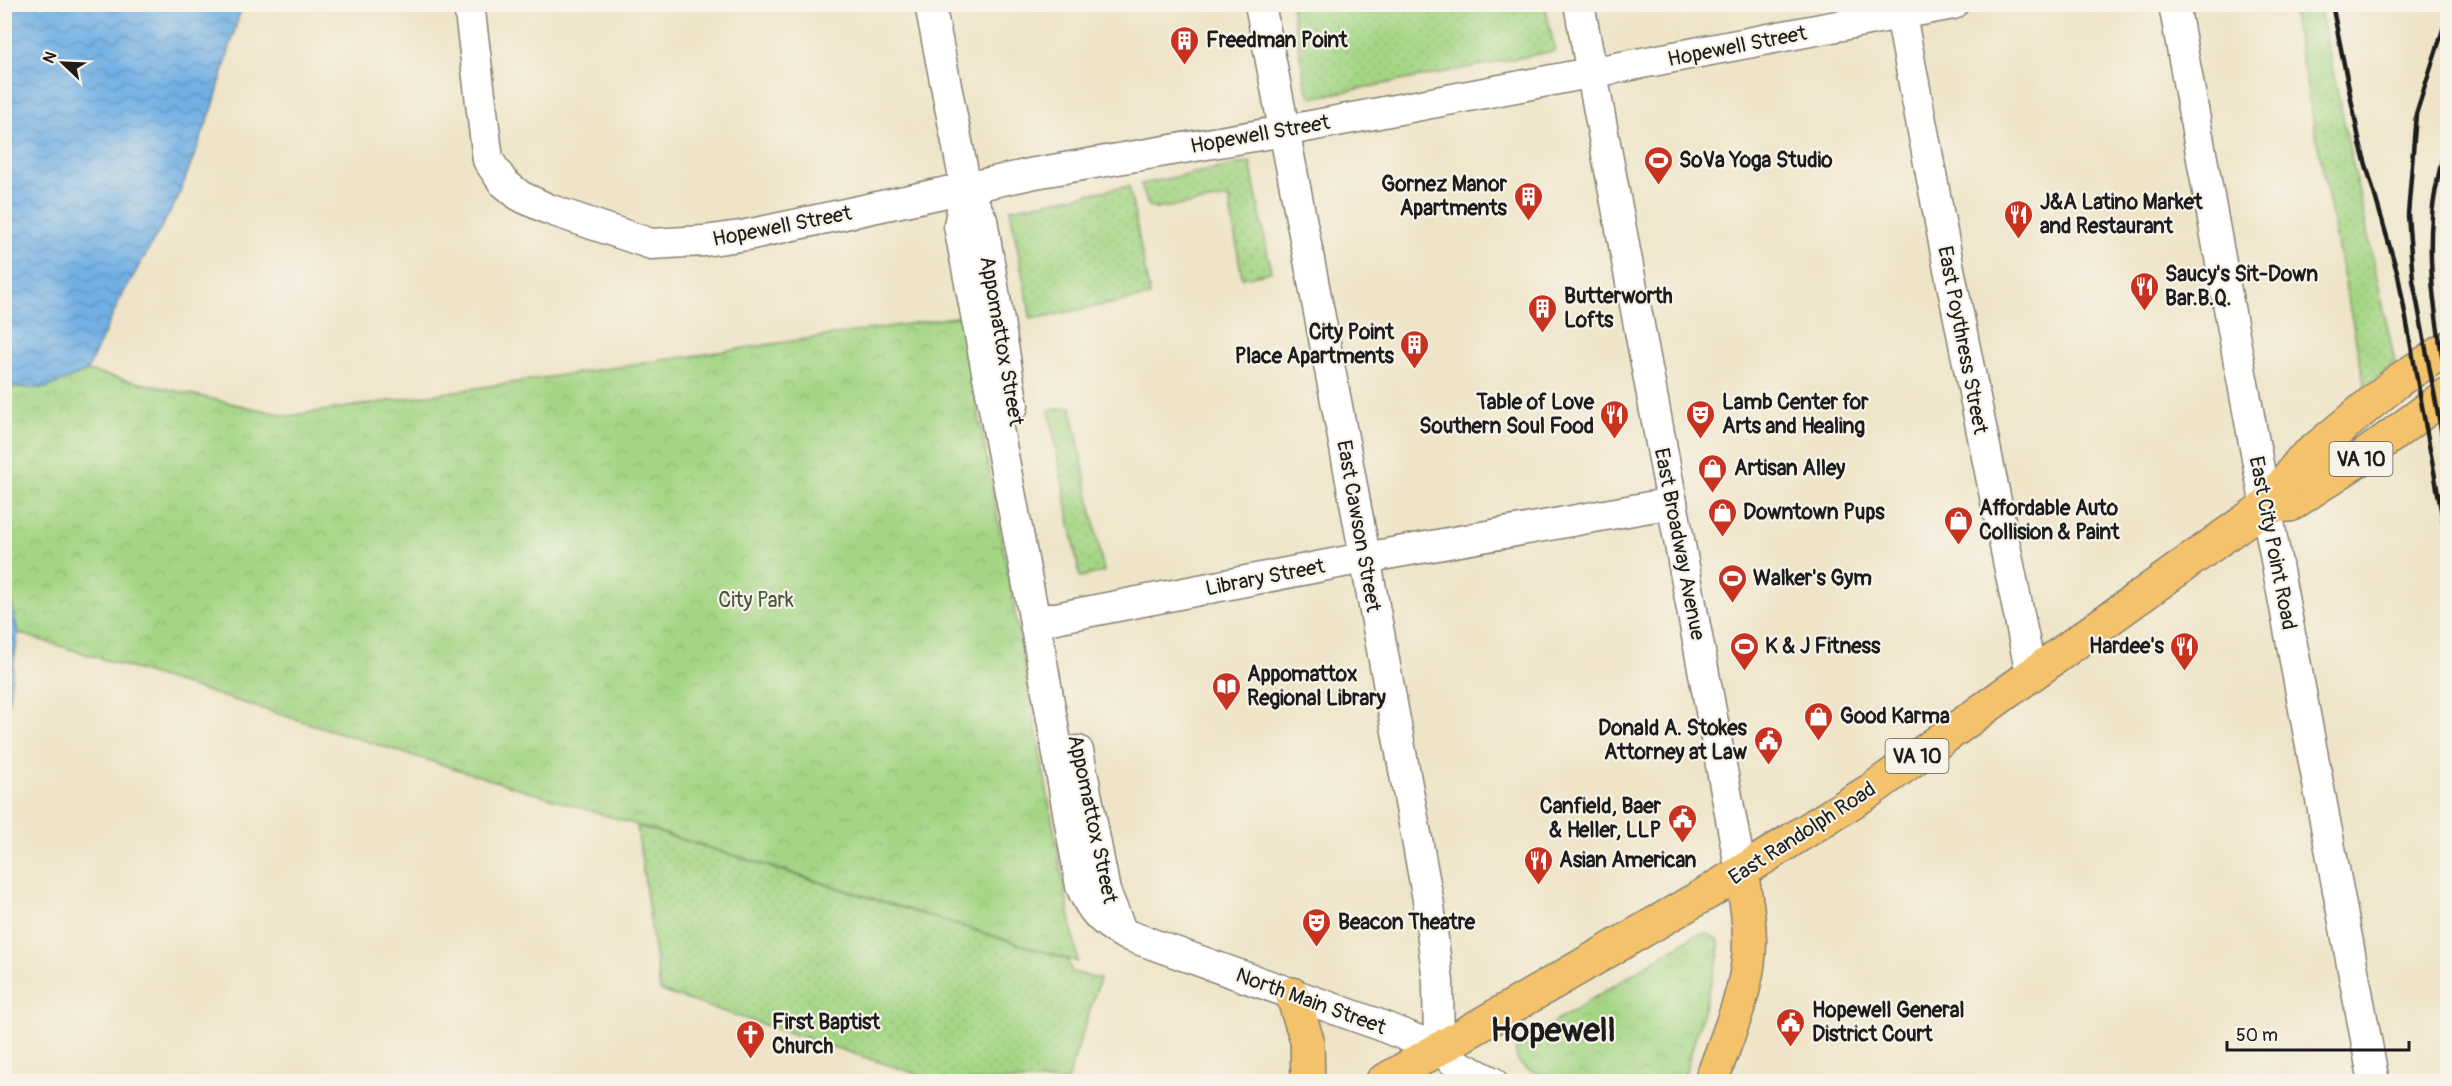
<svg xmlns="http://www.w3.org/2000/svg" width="2452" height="1086" font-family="Pangolin,sans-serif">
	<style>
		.grass { fill: url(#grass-dots); stroke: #607950; stroke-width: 1.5 }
		.park { fill: url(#park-crowns); stroke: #607950; stroke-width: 1.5 }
		.water { fill: url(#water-waves); stroke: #476680; stroke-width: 1.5 }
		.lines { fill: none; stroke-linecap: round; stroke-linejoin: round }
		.minor-casing { stroke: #868072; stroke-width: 33 }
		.major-casing { stroke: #868072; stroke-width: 36 }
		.highway-casing { stroke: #868072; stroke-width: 36 }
		.minor { stroke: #fff; stroke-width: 30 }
		.major { stroke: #f4c26a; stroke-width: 33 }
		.highway { stroke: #f4c26a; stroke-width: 33 }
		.rail { stroke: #1c1c1c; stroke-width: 4.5 }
		.labels { text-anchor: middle; stroke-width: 4.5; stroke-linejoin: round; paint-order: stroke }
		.shield { fill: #f7f3e8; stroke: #5e5c59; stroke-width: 1.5 }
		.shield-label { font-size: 20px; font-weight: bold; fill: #1c1c1c }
		.poi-label { font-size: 21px; font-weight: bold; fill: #1c1c1c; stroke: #f7f3e8; text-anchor: start }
		.street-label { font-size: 21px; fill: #1c1c1c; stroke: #f7f3e8 }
		.park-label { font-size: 21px; fill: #45543c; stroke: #f7f3e8 }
		.town-label { font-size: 33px; font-weight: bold; fill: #1c1c1c; stroke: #f7f3e8 }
	</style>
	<defs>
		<pattern id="grass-dots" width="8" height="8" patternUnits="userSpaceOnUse" patternTransform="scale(1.5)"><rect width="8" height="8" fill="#a5d685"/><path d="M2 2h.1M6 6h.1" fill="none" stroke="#8db772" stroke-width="1.8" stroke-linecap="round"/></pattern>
		<pattern id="park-crowns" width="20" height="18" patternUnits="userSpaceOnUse" patternTransform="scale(1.5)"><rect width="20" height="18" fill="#a5d685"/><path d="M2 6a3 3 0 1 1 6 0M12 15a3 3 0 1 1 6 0" fill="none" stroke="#8db772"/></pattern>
		<pattern id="water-waves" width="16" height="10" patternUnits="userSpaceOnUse" patternTransform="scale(1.5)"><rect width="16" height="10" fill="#72b0e4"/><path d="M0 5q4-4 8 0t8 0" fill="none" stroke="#5d8eb8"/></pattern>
	</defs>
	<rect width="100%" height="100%" fill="#f7f3e8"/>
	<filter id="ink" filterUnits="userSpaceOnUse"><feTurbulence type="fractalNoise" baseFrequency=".0167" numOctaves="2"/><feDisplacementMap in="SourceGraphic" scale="12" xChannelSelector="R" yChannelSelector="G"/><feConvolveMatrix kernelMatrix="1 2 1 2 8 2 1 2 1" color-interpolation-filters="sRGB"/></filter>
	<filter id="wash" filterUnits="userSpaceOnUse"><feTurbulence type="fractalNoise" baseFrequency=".008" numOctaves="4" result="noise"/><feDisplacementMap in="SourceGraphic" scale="24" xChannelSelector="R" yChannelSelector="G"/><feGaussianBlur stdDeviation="1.35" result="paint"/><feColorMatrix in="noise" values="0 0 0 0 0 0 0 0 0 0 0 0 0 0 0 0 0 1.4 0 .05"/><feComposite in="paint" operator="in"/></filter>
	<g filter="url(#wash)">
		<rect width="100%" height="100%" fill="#efe4c7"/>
		<g class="grass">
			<path d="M1291 5H1545L1555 51 1317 97 1311 96 1306 88Z"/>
			<path d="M2291 5H2319L2395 363 2365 387Z"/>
			<path d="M1250 162 1271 272 1242 278 1229 198 1155 209 1148 205 1141 184Z"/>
			<path d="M1129 186 1150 296 1031 319 1010 209Z"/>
			<path d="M1071 407 1104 572 1080 577 1049 410Z"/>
			<path d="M637 826 1067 959 1072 972 1100 979 1067 1081H938L660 991Z"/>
		</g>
		<g class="park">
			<path d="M961 316 1078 962 18 633 5 572 4 387 46 388 87 371 288 416Z"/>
			<path d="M1706 933 1719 941V955L1683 1081C1652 1082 1537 1086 1520 1063 1517 1060 1516 1054 1516 1050L1518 1045 1695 935Z"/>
		</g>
		<g class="water">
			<path d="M5 4 242 5 213 107 177 200 120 299 87 371 46 388 5 387Z"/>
			<path d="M4 572 18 633 5 726H4Z"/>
		</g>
	</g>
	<g filter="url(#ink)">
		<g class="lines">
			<defs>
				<g id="minor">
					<path d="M469 4 488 160 503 182 520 196 548 209 651 244 704 241 747 235 1035 173 1284 131 1953 4"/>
					<path d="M930 4 966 188 982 220 1013 406"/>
					<path d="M1260 4 1345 448 1429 905 1438 982 1439 1049"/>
					<path d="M1579 4 1741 872"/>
					<path d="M1899 4 1948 264 2031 674"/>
					<path d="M2174 4 2238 357 2374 1082"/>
					<path d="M966 188 959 226 1035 622 1081 886C1091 911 1101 921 1124 934L1377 1024 1439 1049 1458 1065 1492 1082"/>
					<path d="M1035 622 1348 561 1672 503"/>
					<path d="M1078 751 1105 891 1119 925"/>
				</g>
				<path id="major" d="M1711 1082C1725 1041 1746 997 1749 954 1751 926 1746 899 1741 872"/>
				<g id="highway">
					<path d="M2266 506 2290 505 2364 456 2448 394"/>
					<path d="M1292 994 1307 1040 1308 1082"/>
					<path d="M1382 1082 1709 892 1871 790 2266 506 2301 461 2399 380 2448 348"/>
				</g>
			</defs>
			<use href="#minor" class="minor-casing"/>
			<use href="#major" class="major-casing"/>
			<use href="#highway" class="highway-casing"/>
			<use href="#minor" class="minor"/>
			<use href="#major" class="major"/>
			<use href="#highway" class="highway"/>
			<g class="rail">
				<path d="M2332 4 2360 144 2398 275 2448 548"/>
				<path d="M2448 14 2416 114 2408 215 2413 280 2448 467"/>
				<path d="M2448 134C2442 161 2434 189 2432 216 2427 275 2438 333 2448 391"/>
			</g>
		</g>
	</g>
	<defs>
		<symbol id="building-pin" viewBox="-11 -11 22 30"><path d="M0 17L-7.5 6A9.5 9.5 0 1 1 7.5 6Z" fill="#c8321e" stroke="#f7f3e8"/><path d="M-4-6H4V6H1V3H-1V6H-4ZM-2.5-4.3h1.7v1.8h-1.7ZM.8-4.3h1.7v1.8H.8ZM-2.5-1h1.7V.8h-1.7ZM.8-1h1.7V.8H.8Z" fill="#fff"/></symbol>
		<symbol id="stadium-pin" viewBox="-11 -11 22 30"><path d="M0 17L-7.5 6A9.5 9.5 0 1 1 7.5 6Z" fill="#c8321e" stroke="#f7f3e8"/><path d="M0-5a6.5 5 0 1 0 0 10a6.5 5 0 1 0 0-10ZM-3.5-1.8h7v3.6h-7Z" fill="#fff"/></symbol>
		<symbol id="restaurant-pin" viewBox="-11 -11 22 30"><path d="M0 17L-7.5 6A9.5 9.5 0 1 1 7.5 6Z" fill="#c8321e" stroke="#f7f3e8"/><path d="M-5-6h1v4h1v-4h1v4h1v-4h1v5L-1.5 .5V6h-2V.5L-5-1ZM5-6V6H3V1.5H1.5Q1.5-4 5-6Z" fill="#fff"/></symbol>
		<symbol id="theatre-pin" viewBox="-11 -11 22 30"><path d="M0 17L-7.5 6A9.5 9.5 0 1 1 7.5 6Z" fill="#c8321e" stroke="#f7f3e8"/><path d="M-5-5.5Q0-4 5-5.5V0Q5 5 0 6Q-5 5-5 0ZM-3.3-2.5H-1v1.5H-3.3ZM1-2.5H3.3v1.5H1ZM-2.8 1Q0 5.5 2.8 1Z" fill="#fff"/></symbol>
		<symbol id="shop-pin" viewBox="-11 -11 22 30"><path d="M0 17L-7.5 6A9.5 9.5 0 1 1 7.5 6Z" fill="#c8321e" stroke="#f7f3e8"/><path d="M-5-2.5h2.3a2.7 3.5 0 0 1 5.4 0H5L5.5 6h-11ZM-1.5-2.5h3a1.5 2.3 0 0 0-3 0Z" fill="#fff"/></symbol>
		<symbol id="library-pin" viewBox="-11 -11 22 30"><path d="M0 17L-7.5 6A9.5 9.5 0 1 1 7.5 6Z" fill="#c8321e" stroke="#f7f3e8"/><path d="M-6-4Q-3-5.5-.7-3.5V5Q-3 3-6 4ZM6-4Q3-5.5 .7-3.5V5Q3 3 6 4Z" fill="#fff"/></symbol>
		<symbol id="civic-pin" viewBox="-11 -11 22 30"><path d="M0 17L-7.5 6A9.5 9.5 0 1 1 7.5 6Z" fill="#c8321e" stroke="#f7f3e8"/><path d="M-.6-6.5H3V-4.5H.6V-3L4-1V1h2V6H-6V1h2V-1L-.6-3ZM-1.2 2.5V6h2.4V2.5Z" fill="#fff"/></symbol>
		<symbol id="church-pin" viewBox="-11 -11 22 30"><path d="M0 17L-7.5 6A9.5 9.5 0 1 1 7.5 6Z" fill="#c8321e" stroke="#f7f3e8"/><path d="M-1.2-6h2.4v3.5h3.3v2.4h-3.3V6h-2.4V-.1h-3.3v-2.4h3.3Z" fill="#fff"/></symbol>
	</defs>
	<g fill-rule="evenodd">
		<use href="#building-pin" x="1168" y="24" width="33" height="45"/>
		<use href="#stadium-pin" x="1642" y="144" width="33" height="45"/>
		<use href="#building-pin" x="1512" y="180" width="33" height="45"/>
		<use href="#restaurant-pin" x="2002" y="198" width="33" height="45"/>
		<use href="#restaurant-pin" x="2128" y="270" width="33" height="45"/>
		<use href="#building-pin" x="1526" y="292" width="33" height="45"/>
		<use href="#building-pin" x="1398" y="328" width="33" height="45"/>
		<use href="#restaurant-pin" x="1598" y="398" width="33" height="45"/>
		<use href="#theatre-pin" x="1684" y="398" width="33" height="45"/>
		<use href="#shop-pin" x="1696" y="452" width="33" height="45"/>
		<use href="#shop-pin" x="1706" y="496" width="33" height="45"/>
		<use href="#shop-pin" x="1942" y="504" width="33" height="45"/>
		<use href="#stadium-pin" x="1716" y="562" width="33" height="45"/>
		<use href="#stadium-pin" x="1728" y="630" width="33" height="45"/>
		<use href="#restaurant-pin" x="2168" y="630" width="33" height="45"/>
		<use href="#library-pin" x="1210" y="670" width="33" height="45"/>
		<use href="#shop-pin" x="1802" y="700" width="33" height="45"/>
		<use href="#civic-pin" x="1752" y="724" width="33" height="45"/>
		<use href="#civic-pin" x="1666" y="802" width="33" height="45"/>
		<use href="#restaurant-pin" x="1522" y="844" width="33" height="45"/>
		<use href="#theatre-pin" x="1300" y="906" width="33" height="45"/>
		<use href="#civic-pin" x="1774" y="1006" width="33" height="45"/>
		<use href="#church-pin" x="734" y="1018" width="33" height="45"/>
	</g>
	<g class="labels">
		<g class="shield">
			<rect x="2329.5" y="442" width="63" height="34" rx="4.5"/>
			<rect x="1885.5" y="739" width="63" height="34" rx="4.5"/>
		</g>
		<g class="shield-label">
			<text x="2361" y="466">VA 10</text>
			<text x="1917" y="763">VA 10</text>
		</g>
		<g class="poi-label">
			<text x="1206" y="47">Freedman Point</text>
			<text x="1679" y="167">SoVa Yoga Studio</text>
			<text x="1507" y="191" text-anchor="end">Gornez Manor<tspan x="1507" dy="24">Apartments</tspan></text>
			<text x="2040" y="209">J&amp;A Latino Market<tspan x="2040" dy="24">and Restaurant</tspan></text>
			<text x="2165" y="281">Saucy's Sit-Down<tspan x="2165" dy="24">Bar.B.Q.</tspan></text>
			<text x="1564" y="303">Butterworth<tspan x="1564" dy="24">Lofts</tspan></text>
			<text x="1394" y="339" text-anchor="end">City Point<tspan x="1394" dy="24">Place Apartments</tspan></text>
			<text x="1594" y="409" text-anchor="end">Table of Love<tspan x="1594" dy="24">Southern Soul Food</tspan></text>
			<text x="1722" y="409">Lamb Center for<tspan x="1722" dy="24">Arts and Healing</tspan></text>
			<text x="1734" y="475">Artisan Alley</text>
			<text x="1979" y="515">Affordable Auto<tspan x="1979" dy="24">Collision &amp; Paint</tspan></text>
			<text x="1743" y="519">Downtown Pups</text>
			<text x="1753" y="585">Walker's Gym</text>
			<text x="1765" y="653">K &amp; J Fitness</text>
			<text x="2164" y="653" text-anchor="end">Hardee's</text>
			<text x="1247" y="681">Appomattox<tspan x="1247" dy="24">Regional Library</tspan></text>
			<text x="1840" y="723">Good Karma</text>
			<text x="1747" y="735" text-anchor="end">Donald A. Stokes<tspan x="1747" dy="24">Attorney at Law</tspan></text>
			<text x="1661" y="813" text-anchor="end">Canfield, Baer<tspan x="1661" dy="24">&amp; Heller, LLP</tspan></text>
			<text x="1559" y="867">Asian American</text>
			<text x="1338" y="929">Beacon Theatre</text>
			<text x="1812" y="1017">Hopewell General<tspan x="1812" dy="24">District Court</tspan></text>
			<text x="772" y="1029">First Baptist<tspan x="772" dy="24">Church</tspan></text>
		</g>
		<g class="street-label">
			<text transform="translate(1737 46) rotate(-11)" y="7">Hopewell Street</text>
			<text transform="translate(1260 134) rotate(-10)" y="7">Hopewell Street</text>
			<text transform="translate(782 226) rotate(-11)" y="7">Hopewell Street</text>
			<text transform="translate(1963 340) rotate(79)" y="7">East Poythress Street</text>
			<text transform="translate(1002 341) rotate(80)" y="7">Appomattox Street</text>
			<text transform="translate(1359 526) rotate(80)" y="7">East Cawson Street</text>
			<text transform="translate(2273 543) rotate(79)" y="7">East City Point Road</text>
			<text transform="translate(1680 544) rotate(79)" y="7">East Broadway Avenue</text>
			<text transform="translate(1265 577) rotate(-11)" y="7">Library Street</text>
			<text transform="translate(1093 819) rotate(78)" y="7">Appomattox Street</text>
			<text transform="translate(1802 833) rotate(-33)" y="7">East Randolph Road</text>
			<text transform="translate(1311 1001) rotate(20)" y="7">North Main Street</text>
		</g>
		<g class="park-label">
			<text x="756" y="607">City Park</text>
		</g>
		<g class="town-label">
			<text x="1553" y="1041">Hopewell</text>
		</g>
	</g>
	<rect width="2452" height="1086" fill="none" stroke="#f7f3e8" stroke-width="24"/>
	<g transform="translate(63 63) rotate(293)" stroke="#f7f3e8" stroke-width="4.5" paint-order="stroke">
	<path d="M0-4.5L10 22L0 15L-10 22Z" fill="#1c1c1c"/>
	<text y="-9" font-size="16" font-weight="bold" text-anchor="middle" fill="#1c1c1c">N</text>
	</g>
	<path d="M2227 1041v9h182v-9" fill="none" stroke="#1c1c1c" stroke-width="3"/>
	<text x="2236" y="1041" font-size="18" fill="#1c1c1c" stroke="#f7f3e8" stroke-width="4.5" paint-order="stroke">50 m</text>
</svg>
